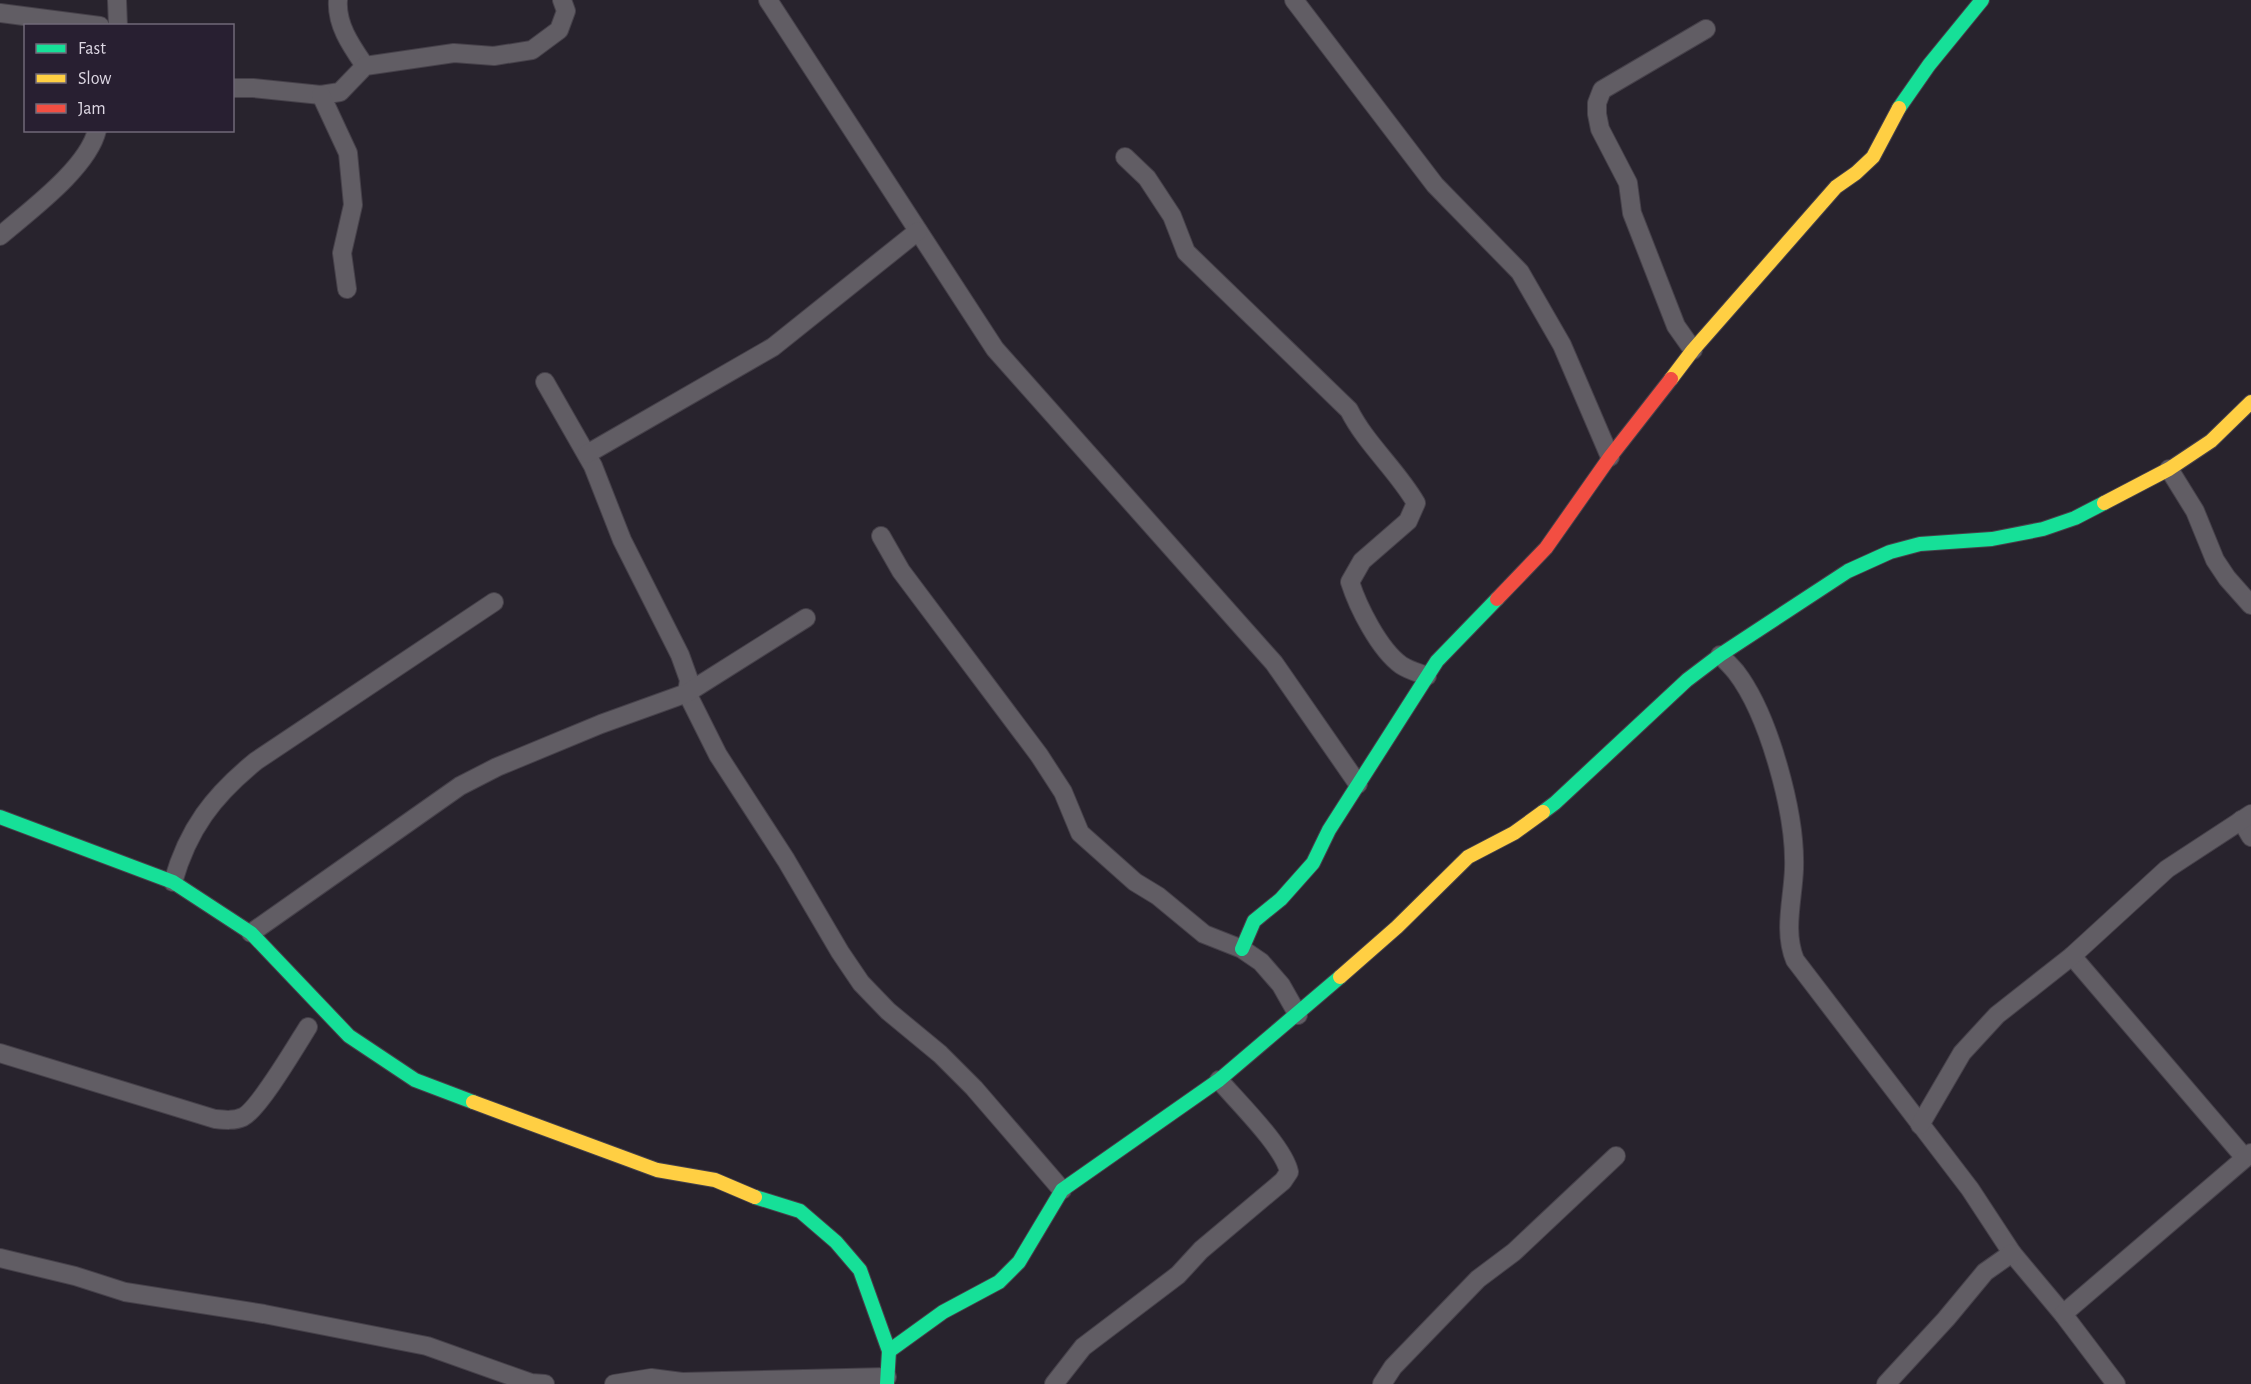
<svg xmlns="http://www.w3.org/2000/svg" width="2251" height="1384" font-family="'Alegreya Sans',sans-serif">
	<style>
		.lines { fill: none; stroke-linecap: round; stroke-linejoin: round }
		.street-casing { stroke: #46414a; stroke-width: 20 }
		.fast-casing { stroke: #46414a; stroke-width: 16 }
		.slow-casing { stroke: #46414a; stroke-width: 16 }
		.jam-casing { stroke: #46414a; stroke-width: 16 }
		.street { stroke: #615d64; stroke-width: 18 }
		.fast { stroke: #16e098; stroke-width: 14 }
		.slow { stroke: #ffcf43; stroke-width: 14 }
		.jam { stroke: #f24e42; stroke-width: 14 }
	</style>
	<rect width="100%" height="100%" fill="#28232d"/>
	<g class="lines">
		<defs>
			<g id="street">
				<path d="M117 0 118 26"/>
				<path d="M338 0C336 25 352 47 365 66"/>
				<path d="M768 0 995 349 1274 663 1358 784"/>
				<path d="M1294 0 1435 185 1520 272 1562 345 1610 457"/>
				<path d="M0 13 100 26"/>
				<path d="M232 88H253L321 95 340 92 365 66 454 53 494 56 532 50 559 30 566 11 562 0"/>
				<path d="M321 95 348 153 353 205 342 253 347 289"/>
				<path d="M1125 157 1147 178 1172 216 1186 252 1349 410C1366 444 1397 470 1416 503L1408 521 1362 561 1350 582C1358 607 1379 649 1401 665 1408 670 1419 673 1427 676"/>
				<path d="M0 236C29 211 88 168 97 130"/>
				<path d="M1693 350 1676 326 1632 213 1628 183 1600 129 1597 114V103L1602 90 1706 29"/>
				<path d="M545 382 593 466 622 540 680 655 689 680 687 693 718 755 786 860 840 952 861 983 888 1011 940 1054 974 1088 1062 1190"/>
				<path d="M587 454 773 347 918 231"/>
				<path d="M2169 469 2195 511 2215 560 2227 578 2251 605"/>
				<path d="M881 536 901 571 1039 755 1063 792 1080 833 1135 882 1158 896 1204 934 1242 949 1261 962 1281 985 1298 1015"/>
				<path d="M1720 655C1725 660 1731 666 1736 672 1769 715 1796 814 1794 869 1793 899 1783 931 1795 960L1970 1189 2012 1253 2063 1314 2116 1384"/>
				<path d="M2241 820 2251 837"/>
				<path d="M173 882C188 829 213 796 256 761L494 602"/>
				<path d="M251 933 460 786 497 767 601 724 687 693 806 618"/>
				<path d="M2072 956 2245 1158"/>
				<path d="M0 1053 215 1119C225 1120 234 1121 243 1117 259 1109 296 1046 308 1027"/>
				<path d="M1920 1125 1962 1053 1997 1015 2072 956 2167 869 2251 814"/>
				<path d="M0 1258 75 1276 125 1292 264 1314 427 1346 531 1383 545 1384"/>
				<path d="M2063 1314 2251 1153"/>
				<path d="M614 1384 651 1378 682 1382 887 1377"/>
				<path d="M1054 1384 1083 1347 1178 1275 1201 1250 1283 1181 1289 1172C1284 1147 1237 1101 1219 1080"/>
				<path d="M1382 1384 1393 1367 1478 1279 1514 1252 1616 1156"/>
				<path d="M1886 1384 1946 1319 1985 1272 2012 1253"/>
			</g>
			<g id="fast">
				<path d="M1899 108 1929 65 1982 0"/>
				<path d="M1543 812 1555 803 1687 680 1720 655 1848 571 1890 552 1920 544 1992 539 2043 529 2075 518 2104 503"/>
				<path d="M0 817 173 882 251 933 349 1036 415 1080 473 1102"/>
				<path d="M1242 949 1254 921 1281 899 1313 863 1329 830 1437 661 1497 599"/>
				<path d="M755 1197 800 1211 836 1242 860 1270 889 1351 887 1384"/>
				<path d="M889 1351 943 1312 999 1282 1019 1262 1062 1190 1219 1080 1340 977"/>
			</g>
			<g id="slow">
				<path d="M1671 379 1693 350 1836 187 1856 173 1873 157 1899 108"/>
				<path d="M2104 503 2169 469 2211 441 2251 402"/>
				<path d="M1340 977 1397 927 1468 857 1514 833 1543 812"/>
				<path d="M473 1102 657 1170 715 1180 755 1197"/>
			</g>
			<path id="jam" d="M1497 599 1546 548 1610 457 1671 379"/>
		</defs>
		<use href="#street" class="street-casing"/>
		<use href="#fast" class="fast-casing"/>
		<use href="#slow" class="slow-casing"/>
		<use href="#jam" class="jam-casing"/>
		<use href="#street" class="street"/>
		<use href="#fast" class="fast"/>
		<use href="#slow" class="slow"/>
		<use href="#jam" class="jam"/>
	</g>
	<rect x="24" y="24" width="210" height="108" fill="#281f31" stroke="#706978" stroke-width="1.5"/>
	<rect x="36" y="44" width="30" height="9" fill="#16e098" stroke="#706978" stroke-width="1.5"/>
	<text x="78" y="54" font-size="18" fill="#ddd7e3">Fast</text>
	<rect x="36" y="74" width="30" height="9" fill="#ffcf43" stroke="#706978" stroke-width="1.5"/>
	<text x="78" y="84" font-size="18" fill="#ddd7e3">Slow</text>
	<rect x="36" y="104" width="30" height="9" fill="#f24e42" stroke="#706978" stroke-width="1.5"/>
	<text x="78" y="114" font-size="18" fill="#ddd7e3">Jam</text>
</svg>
